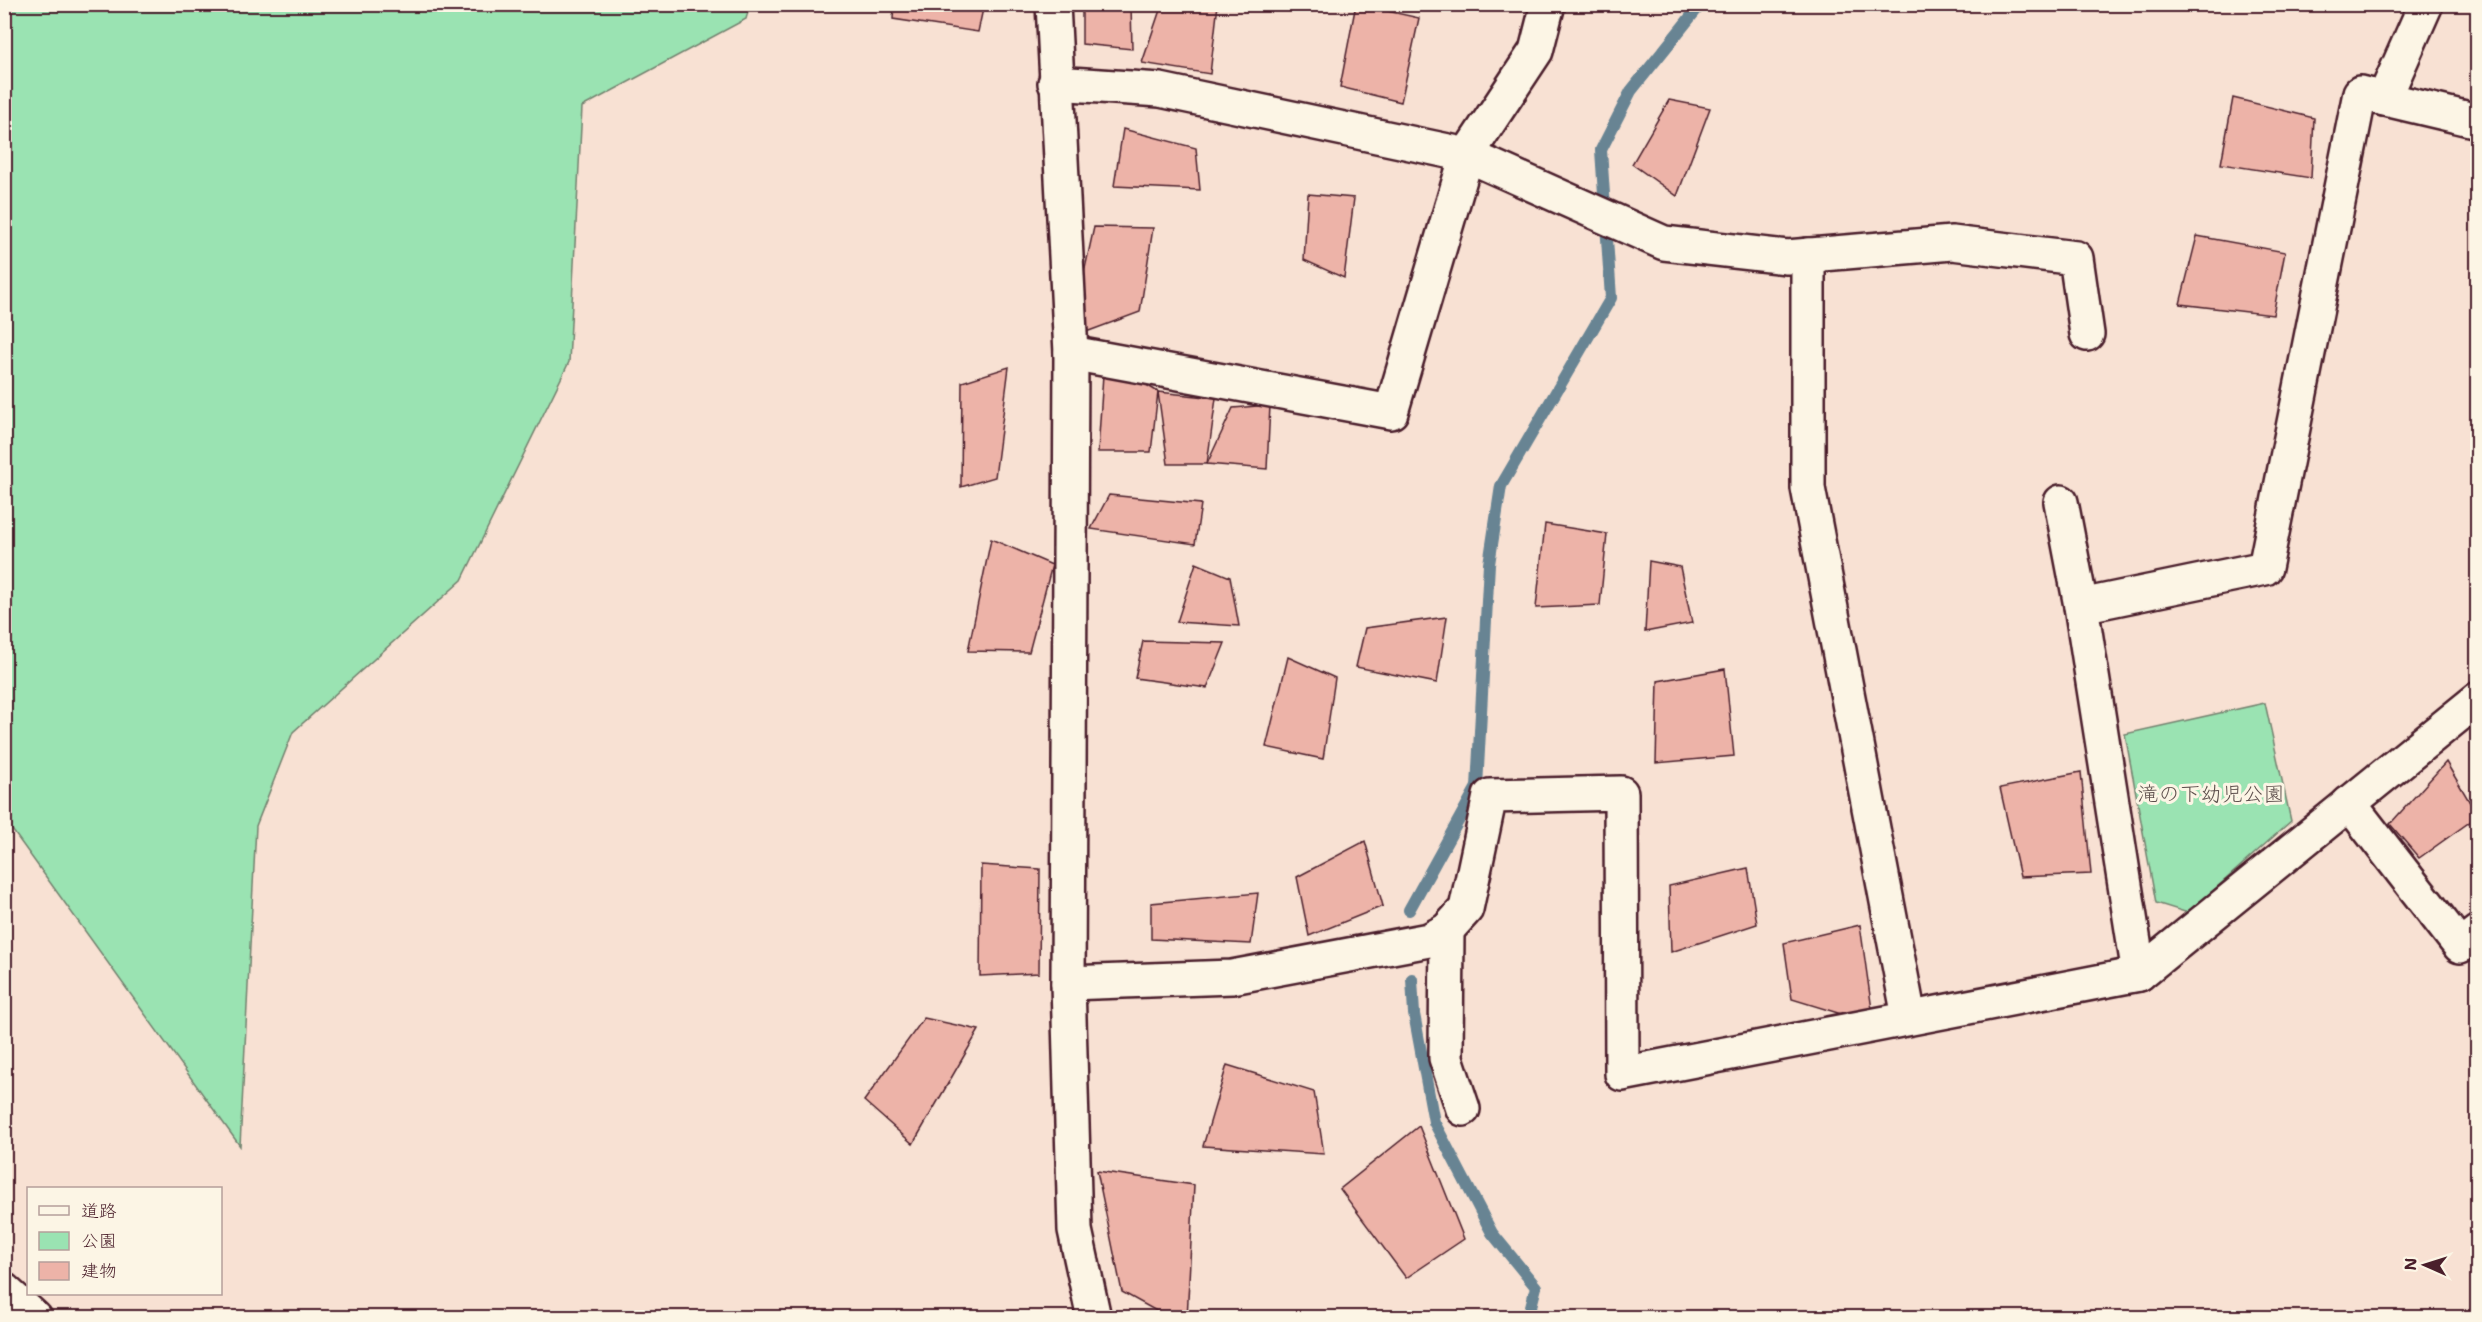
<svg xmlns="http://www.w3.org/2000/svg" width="2482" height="1322" font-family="'Shantell Sans','Klee One',sans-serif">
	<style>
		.green { fill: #9ae3b2; stroke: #72816e; stroke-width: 1.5 }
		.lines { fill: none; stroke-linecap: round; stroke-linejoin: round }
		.stream { stroke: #678493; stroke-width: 12 }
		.building { fill: #edb3a8; stroke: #4a1f2b; stroke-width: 1.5 }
		.minor-casing { stroke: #4a1f2b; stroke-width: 38 }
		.minor { stroke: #fcf5e5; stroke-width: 33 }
		.labels { text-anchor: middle; stroke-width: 6; stroke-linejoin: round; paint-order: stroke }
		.park-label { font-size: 21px; fill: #5e504d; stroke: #fcf5e5 }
	</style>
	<rect width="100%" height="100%" fill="#f8e1d3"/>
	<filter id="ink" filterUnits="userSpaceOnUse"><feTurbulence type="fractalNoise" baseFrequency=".0167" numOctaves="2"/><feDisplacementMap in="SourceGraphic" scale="12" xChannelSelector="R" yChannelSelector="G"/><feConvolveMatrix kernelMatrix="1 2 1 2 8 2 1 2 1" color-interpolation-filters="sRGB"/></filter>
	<g filter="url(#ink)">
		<g class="green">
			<path d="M4 5H750L746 19 582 107 569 362 462 580 293 732 256 826 240 1146 5 820Z"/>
			<path d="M2265 703 2291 821 2188 913 2156 903 2125 734Z"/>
		</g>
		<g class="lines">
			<g class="stream">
				<path d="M1409 910 1477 787 1489 564 1501 486 1611 298 1601 150 1631 91 1701 4"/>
				<path d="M1412 979 1414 1014 1434 1122 1492 1233 1536 1287 1528 1318"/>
			</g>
		</g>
		<g class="building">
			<path d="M894 4H984L978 32 893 19Z"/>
			<path d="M1082 4H1131L1132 49 1082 44Z"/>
			<path d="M1162 4H1218L1210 74 1142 63Z"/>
			<path d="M1356 4 1419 18 1401 102 1340 87Z"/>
			<path d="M2233 98 2314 118 2311 178 2221 164Z"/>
			<path d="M1669 100 1710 108 1677 196 1632 164Z"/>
			<path d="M1123 129 1196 148 1200 190 1114 186Z"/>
			<path d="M1308 194 1354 198 1344 278 1304 260Z"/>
			<path d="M1094 227 1153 228 1140 312 1070 338Z"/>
			<path d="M2197 236 2285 252 2273 315 2180 304Z"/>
			<path d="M1104 359 1158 392 1151 452H1098Z"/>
			<path d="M1009 367 995 477 961 487 962 382Z"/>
			<path d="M1158 392 1216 398 1207 464H1168Z"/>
			<path d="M1270 405 1267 469 1207 464 1233 408Z"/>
			<path d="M1109 495 1201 504 1195 544 1091 529Z"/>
			<path d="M1545 524 1607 534 1600 605 1536 608Z"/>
			<path d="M991 539 1052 565 1029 652 968 651Z"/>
			<path d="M1649 561 1680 567 1692 623 1645 632Z"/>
			<path d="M1196 563 1230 577 1239 626 1177 622Z"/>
			<path d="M1447 617 1437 683 1356 667 1365 628Z"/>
			<path d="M1143 641 1225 643 1207 688 1135 678Z"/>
			<path d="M1288 657 1335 678 1323 759 1266 747Z"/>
			<path d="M1725 669 1734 756 1656 763 1658 681Z"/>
			<path d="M2446 762 2478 816 2419 858 2390 824Z"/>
			<path d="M2081 772 2091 874 2020 877 2000 788Z"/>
			<path d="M1365 841 1383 906 1309 936 1297 877Z"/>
			<path d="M981 865 1040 869 1039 973 980 976Z"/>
			<path d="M1748 868 1757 924 1671 952 1669 886Z"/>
			<path d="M1258 893 1251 944 1151 939V903Z"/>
			<path d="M1860 925 1874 1024 1792 999 1784 943Z"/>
			<path d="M924 1018 979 1030 913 1144 864 1101Z"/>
			<path d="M1227 1065 1314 1092 1324 1154 1203 1146Z"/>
			<path d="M1419 1126 1464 1239 1406 1278 1340 1189Z"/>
			<path d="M1097 1171 1194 1185 1187 1318H1169L1122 1292Z"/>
		</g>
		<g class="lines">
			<defs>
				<g id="minor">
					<path d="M1053 4 1071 353 1068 983 1075 1230 1094 1318"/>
					<path d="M1055 83 1160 90 1467 155 1664 243 1787 257 1952 243 2076 258 2087 334"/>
					<path d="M2384 99 2426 4"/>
					<path d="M1808 255V488L1909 1017"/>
					<path d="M1071 353 1391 412 1467 155 1536 51 1548 4"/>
					<path d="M2061 502 2081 606 2139 974"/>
					<path d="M2081 606 2265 568 2360 93 2478 121"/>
					<path d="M2349 803 2460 946 2478 932"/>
					<path d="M1447 930 1446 1058 1463 1109"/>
					<path d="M1068 983 1232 977 1429 940 1447 930 1466 909 1490 796 1621 793 1622 1074 2139 974 2478 699"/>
					<path d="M4 1290 35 1318"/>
				</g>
			</defs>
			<use href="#minor" class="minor-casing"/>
			<use href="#minor" class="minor"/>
		</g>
	</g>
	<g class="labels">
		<g class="park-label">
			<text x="2211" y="801">滝の下幼児公園</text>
		</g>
	</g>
	<rect width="2482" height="1322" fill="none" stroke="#fcf5e5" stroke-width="24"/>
	<rect x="12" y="12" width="2458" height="1298" fill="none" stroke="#4a1f2b" stroke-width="2" filter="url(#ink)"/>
	<rect x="27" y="1187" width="195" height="108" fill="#fcf5e5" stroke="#b59f9b" stroke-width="1.5"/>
	<rect x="39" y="1206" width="30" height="9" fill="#fcf5e5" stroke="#b59f9b" stroke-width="1.5"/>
	<text x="81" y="1217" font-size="18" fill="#4a1f2b">道路</text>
	<rect x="39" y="1232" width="30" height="18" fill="#9ae3b2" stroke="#b59f9b" stroke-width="1.5"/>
	<text x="81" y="1247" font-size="18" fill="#4a1f2b">公園</text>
	<rect x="39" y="1262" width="30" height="18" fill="#edb3a8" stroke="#b59f9b" stroke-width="1.5"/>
	<text x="81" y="1277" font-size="18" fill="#4a1f2b">建物</text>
	<g transform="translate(2425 1265) rotate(273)" stroke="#fcf5e5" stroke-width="4.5" paint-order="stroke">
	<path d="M0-4.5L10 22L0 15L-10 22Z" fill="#4a1f2b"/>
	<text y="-9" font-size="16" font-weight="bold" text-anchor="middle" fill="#4a1f2b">N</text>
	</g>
</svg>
